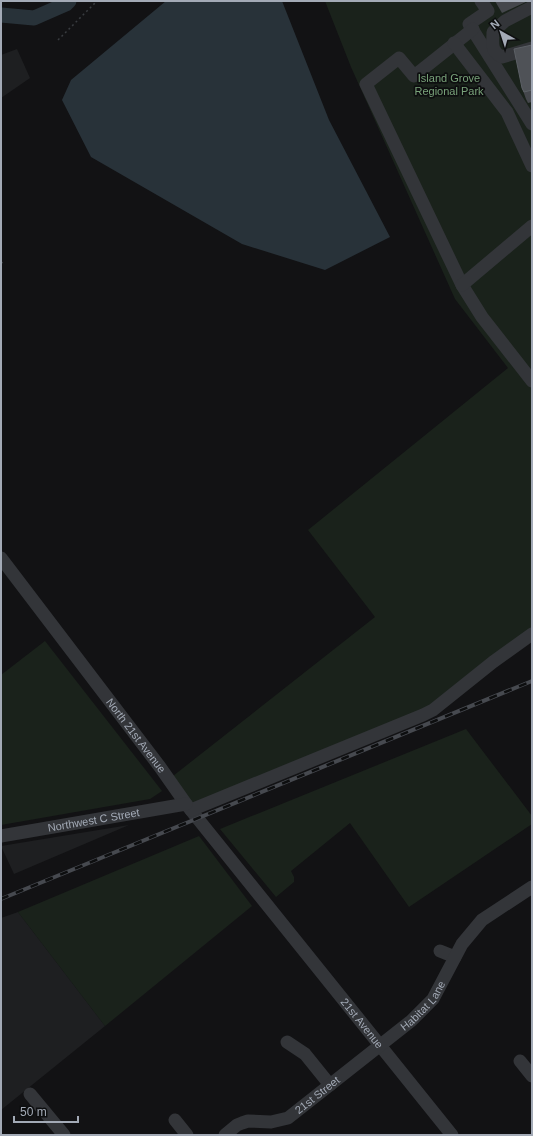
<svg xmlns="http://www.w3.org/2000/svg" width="533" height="1136" viewBox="0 0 533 1136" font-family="Helvetica,sans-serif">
<rect width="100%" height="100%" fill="#121214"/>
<!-- built -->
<g fill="#1e1f21">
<path d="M17 49 30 78 1 98V55Z"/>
<path d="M129 825 14 874 1 846Z"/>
<path d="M18 912 105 1026 1 1110V918Z"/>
</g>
<!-- green -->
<g fill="#1a221b">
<path d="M325 1H532V628L429 707 194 805 173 776 375 617 308 530 508 368 455 299 351 67Z"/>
<path d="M45 641 162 791 150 799 1 825V675Z"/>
<path d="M466 729 532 816V824L409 907 350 823 291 871 294 877V882L276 897 220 829Z"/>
<path d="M199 836 252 906 105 1026 18 912Z"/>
</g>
<!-- water -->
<path fill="#283239" d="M166 1H282L329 120 390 237 325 270 242 244 91 157 62 100 71 80Z"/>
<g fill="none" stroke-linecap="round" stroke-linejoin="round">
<!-- river -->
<path stroke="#283239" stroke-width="15" d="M1 15 34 18 66 4 69 1"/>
<!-- path -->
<g stroke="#393c40" stroke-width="1.5" stroke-dasharray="2 3" stroke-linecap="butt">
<path d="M58 40 97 1"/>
<path d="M1 262 3 263"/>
</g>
<!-- minor -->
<g stroke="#333539" stroke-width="13">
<path d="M481 1 488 11 469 24 532 124"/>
<path d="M532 7 505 21 493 32C493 43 490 51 502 57L532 48"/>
<path d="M473 29 414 76 399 58 366 84 462 285 482 317 532 381"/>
<path d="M454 43 507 112 532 166"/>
<path d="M462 285 532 226"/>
<path id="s1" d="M1 558 160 767 186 804 452 1135"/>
<path d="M191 810 423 715 433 710 493 662 532 634"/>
<path id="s2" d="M1 836 186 804"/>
<path d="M440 951 455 957"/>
<path d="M287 1042 305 1054 330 1085"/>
<path d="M520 1061 532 1076"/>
<path d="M30 1094 64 1135"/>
<path d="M175 1120 187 1135"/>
<path id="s3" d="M225 1135 237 1125 242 1123 248 1121 271 1122 288 1118 411 1021 433 999 462 944 482 920 532 887"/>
</g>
<!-- rail casing -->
<g stroke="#46494f" stroke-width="4">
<path id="rail" d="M1 899 532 681"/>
</g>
<!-- rail -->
<use href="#rail" stroke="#0d0e0f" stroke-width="2.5" stroke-dasharray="8" stroke-linecap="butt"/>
</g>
<!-- wall -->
<g fill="#45474c">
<path d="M495 1H528L502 13Z"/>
<path d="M532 45V102L528 103 526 99 522 88Z"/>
</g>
<!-- building -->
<path fill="#4f5257" stroke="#5c6066" d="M532 45V90L524 92 522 88 514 49Z"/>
<g text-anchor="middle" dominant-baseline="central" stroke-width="3.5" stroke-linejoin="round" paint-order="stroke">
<!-- park labels -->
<g font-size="11" fill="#79a27a" stroke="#0d0e0f">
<text x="449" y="78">Island Grove<tspan x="449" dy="13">Regional Park</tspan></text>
</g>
<!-- street labels -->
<g font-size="11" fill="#a3aab6" stroke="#0d0e0f">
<text stroke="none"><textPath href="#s1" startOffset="223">North 21st Avenue</textPath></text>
<text stroke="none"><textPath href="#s2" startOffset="94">Northwest C Street</textPath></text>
<text stroke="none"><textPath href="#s3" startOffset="244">Habitat Lane</textPath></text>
<text stroke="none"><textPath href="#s1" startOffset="589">21st Avenue</textPath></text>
<text stroke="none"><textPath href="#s3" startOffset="105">21st Street</textPath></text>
</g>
</g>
<!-- border -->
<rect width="533" height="1136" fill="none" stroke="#a3aab6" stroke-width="4"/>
<!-- north arrow -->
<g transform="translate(501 32) rotate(321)" stroke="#0d0e0f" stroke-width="3" paint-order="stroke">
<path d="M0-3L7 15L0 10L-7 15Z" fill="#a3aab6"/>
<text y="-6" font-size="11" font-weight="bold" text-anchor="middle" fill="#a3aab6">N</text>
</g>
<!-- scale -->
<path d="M14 1116v6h64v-6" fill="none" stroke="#a3aab6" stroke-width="2"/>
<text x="20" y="1116" font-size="12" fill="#a3aab6" stroke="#0d0e0f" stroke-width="3" paint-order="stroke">50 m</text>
</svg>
